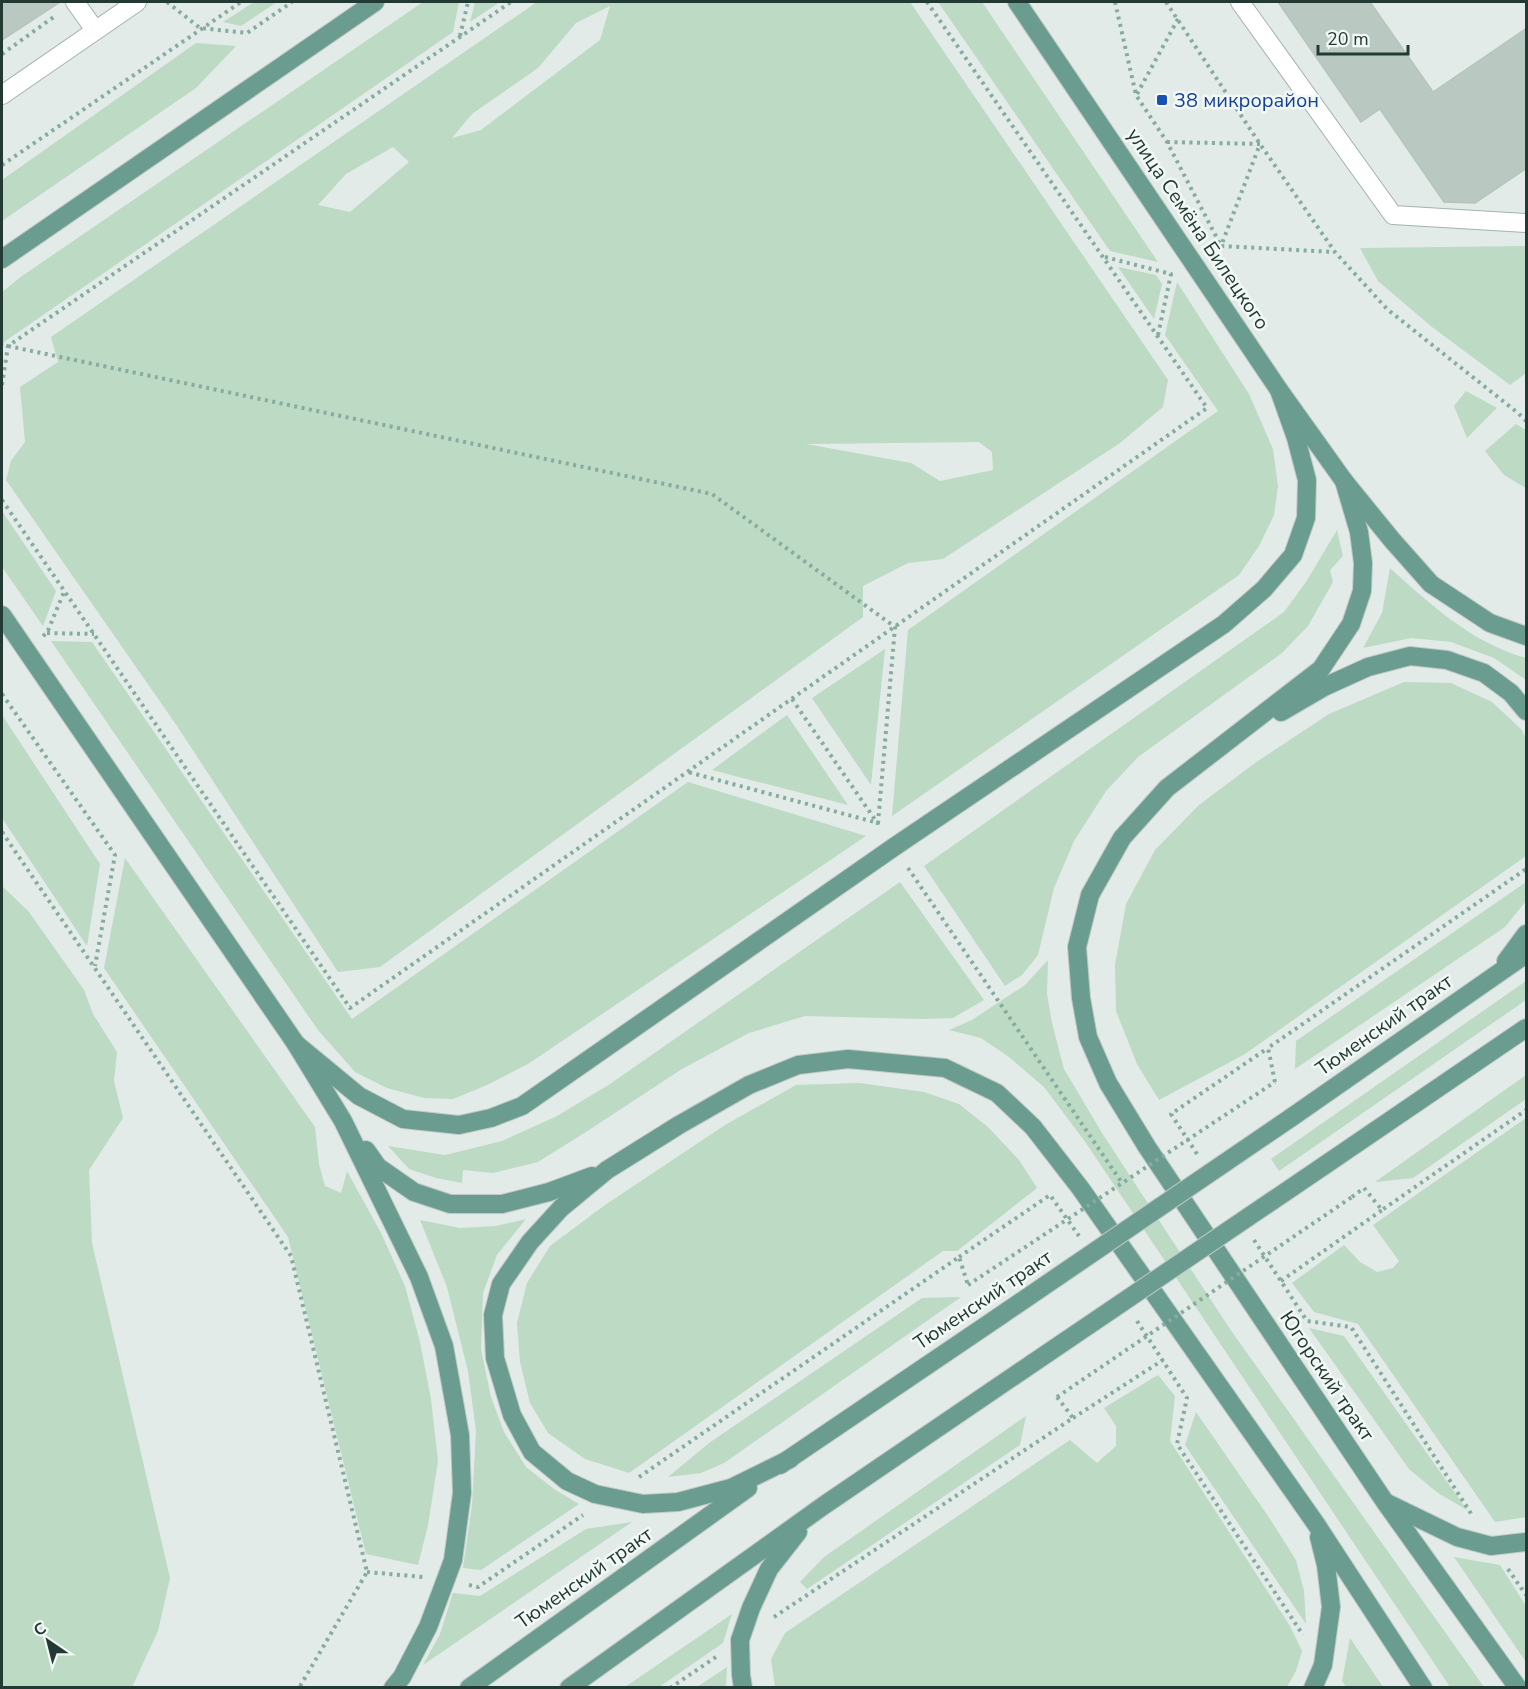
<svg xmlns="http://www.w3.org/2000/svg" width="1528" height="1689" viewBox="0 0 1528 1689" font-family="'Nunito Sans',sans-serif">
<rect width="100%" height="100%" fill="#e2ebe7"/>
<!-- green -->
<g fill="#bcdac4" fill-rule="evenodd">
<path d="M254 2H277L241 26 223 22Z"/>
<path d="M423 2H459L453 32 4 342 2 354V292L22 276Z"/>
<path d="M475 2H500L470 22Z"/>
<path d="M537 2H910L1168 380 1163 407 1120 443 943 559 908 563 863 586V617L380 967 338 972 177 726 6 480 11 461 25 442 20 387 58 362 51 337ZM610 6 600 40 481 130 452 138 472 114 538 68 576 23ZM393 147 409 162 350 212 318 205 346 174ZM979 442 992 452 993 470 940 481 911 463 806 444Z"/>
<path d="M938 2H982L1158 262 1110 251Z"/>
<path d="M196 43 236 46 196 88 2 221V180Z"/>
<path d="M1526 246V373L1510 385 1432 327 1378 281 1360 248Z"/>
<path d="M1118 267 1156 275 1162 284 1154 319Z"/>
<path d="M1177 282 1249 394 1273 449 1278 486 1274 515 1259 546 1239 575 892 816 908 630 1218 411 1165 335Z"/>
<path d="M1466 391 1497 408 1467 438 1454 406Z"/>
<path d="M1516 424 1526 430V488L1504 475 1485 451Z"/>
<path d="M2 511 56 591 43 626 2 567Z"/>
<path d="M1337 530 1343 556 1330 570 1333 582 1308 626 1282 653 1138 757 1106 791 1074 841 1054 888 1038 955 1022 975 1005 986 924 866 1284 612 1306 582Z"/>
<path d="M1390 568C1431 605 1472 643 1526 658V680L1494 658 1451 642 1411 638 1363 648 1382 613Z"/>
<path d="M51 641 92 642 352 1019 688 782 866 836 528 1064 487 1085 453 1099 424 1098 387 1088 355 1072 318 1030Z"/>
<path d="M885 649 871 785 812 698Z"/>
<path d="M1404 682 1451 683 1492 702 1522 730 1526 739V856L1245 1054 1159 1100 1137 1064 1116 1011 1115 965 1126 904 1155 850 1199 805 1255 763 1329 714Z"/>
<path d="M2 715 100 864 87 946 2 818Z"/>
<path d="M787 715 848 805 712 770Z"/>
<path d="M125 858 315 1127 319 1164 325 1186 341 1193 347 1171 381 1233 405 1286 420 1342 431 1399 438 1461 428 1525 418 1565 366 1554 288 1237 104 968Z"/>
<path d="M900 882 984 1000 953 1018 923 1019 805 1016 749 1033 682 1069 589 1130 538 1162 493 1173 463 1170 462 1183 436 1178 409 1169 388 1146 445 1155 502 1141 557 1116 610 1084Z"/>
<path d="M1526 882V901L1505 927 1295 1069 1296 1041Z"/>
<path d="M2 886 29 912 84 990 93 1014 117 1052 114 1081 123 1118 89 1170 92 1243 170 1578 158 1631 132 1687H2Z"/>
<path d="M1048 960 1047 994 1052 1023 1064 1069 1102 1133 1230 1329 1484 1687H1450L1086 1143 1044 1087 1009 1057 981 1038 949 1030 972 1020 1025 985Z"/>
<path d="M1526 981V1000L1279 1171 1271 1159Z"/>
<path d="M1526 1075V1099L1413 1178 1375 1182Z"/>
<path d="M859 1083 924 1092 959 1104 988 1127 1019 1160 1037 1188 957 1251H943L629 1473 585 1459 548 1433 530 1403 520 1362 517 1323 527 1283 550 1246 605 1205 725 1125 796 1085Z"/>
<path d="M1526 1118V1517L1495 1522 1358 1324 1314 1312 1292 1283 1344 1245 1360 1262 1377 1272 1393 1268 1399 1261 1373 1225Z"/>
<path d="M526 1219 497 1255 483 1293 481 1349 491 1397 504 1432 526 1467 554 1489 579 1504 481 1570 463 1568 472 1505 476 1431 468 1371 447 1287 420 1220 460 1228 496 1226Z"/>
<path d="M961 1297 724 1463 701 1473 668 1477 709 1443 922 1298Z"/>
<path d="M1309 1328 1344 1336 1467 1510 1438 1493 1409 1469Z"/>
<path d="M1158 1375 1175 1396 1170 1441 1290 1626 1302 1651 1296 1671 1287 1687H775L771 1659 785 1633 1070 1440 1097 1463 1116 1446V1426L1104 1408Z"/>
<path d="M1196 1412 1270 1519 1296 1560 1304 1591 1306 1624 1185 1445Z"/>
<path d="M1026 1416 1020 1445 807 1589 800 1582 824 1557Z"/>
<path d="M632 1522 423 1665 440 1634 453 1593 480 1596 586 1529Z"/>
<path d="M1454 1557 1500 1565 1526 1606V1662Z"/>
<path d="M732 1614 723 1643 659 1687H625Z"/>
<path d="M1350 1638 1383 1687H1346L1342 1681Z"/>
<path d="M727 1667 726 1687H697Z"/>
</g>
<!-- building -->
<g fill="#bac8c2" stroke="#b5c4bd" stroke-width="1.5">
<path d="M2 2H60L2 40Z"/>
<path d="M1278 2H1370L1433 92 1527 28V168L1475 203 1444 202 1380 109 1361 122Z"/>
</g>
<g fill="none" stroke-linecap="round" stroke-linejoin="round">
<!-- service casing -->
<g stroke="#a5b2ae" stroke-width="20">
<g id="service">
<path d="M75 2 95 30"/>
<path d="M1240 2 1393 215 1526 223"/>
<path d="M2 95 137 2"/>
</g>
</g>
<!-- primary casing -->
<g stroke="#c1c8c6" stroke-width="20">
<g id="primary">
<path d="M1017 2 1279 390 1344 481 1392 540 1431 584 1490 623 1526 636"/>
<path d="M2 259 375 2"/>
<path d="M1344 481 1359 532 1363 563 1362 591 1351 624 1321 669 1167 788 1122 838 1090 895 1077 947 1081 998 1088 1037 1108 1083 1147 1147 1385 1502 1518 1688"/>
<path d="M2 615 296 1044 343 1121 419 1277 444 1346 460 1435 462 1493 453 1560 446 1579 428 1627 402 1677 393 1688"/>
<path d="M1281 712 1324 687 1368 667 1410 656 1447 660 1484 673 1511 693 1526 711"/>
<path d="M1506 961 1526 934"/>
<path d="M296 1044 359 1096 403 1119 459 1125 491 1118 522 1106 894 847 1224 624 1264 589 1293 555 1306 518 1307 480 1296 438 1279 390"/>
<path d="M1292 1117 1526 954"/>
<path d="M366 1150 378 1167 414 1192 450 1204H502L549 1192 592 1176"/>
<path d="M1325 1165 1526 1028"/>
<path d="M790 1459 731 1488 678 1502 643 1504 595 1494 567 1481 532 1452 512 1415 495 1358 493 1315 501 1284 530 1242 561 1208 607 1170 679 1125 749 1085 798 1065 848 1059 945 1068 997 1093 1033 1127 1081 1189 1316 1524 1423 1688"/>
<path d="M780 1465 1000 1316"/>
<path d="M1387 1503 1457 1537 1491 1546 1526 1542"/>
<path d="M469 1688 748 1488"/>
<path d="M569 1688 823 1506 1033 1363"/>
<path d="M743 1688 741 1675 740 1640 751 1608 769 1569 798 1532"/>
<path d="M1313 1688 1323 1665 1331 1607 1326 1565 1319 1537"/>
</g>
</g>
<!-- path -->
<g stroke="#85ac9f" stroke-width="4" stroke-dasharray="3 4.5" stroke-linecap="butt">
<path d="M167 2 200 28 247 33 292 2"/>
<path d="M1115 2 1136 95 1167 142 1221 246 1213 250"/>
<path d="M1166 2 1260 144 1335 252 1387 309 1518 413 1526 421"/>
<path d="M460 36 468 2"/>
<path d="M2 54 55 16"/>
<path d="M1137 94 1178 19"/>
<path d="M1167 142 1260 144 1221 246 1334 252"/>
<path d="M2 165 241 2"/>
<path d="M1105 257 1171 274 1158 335"/>
<path d="M8 346 712 494 895 627 878 823 688 772"/>
<path d="M2 385 8 346 511 2"/>
<path d="M2 500 350 1008 1207 408 927 2"/>
<path d="M47 633 94 634"/>
<path d="M43 636 47 633 64 592"/>
<path d="M2 694 115 855 95 966"/>
<path d="M792 699 878 824"/>
<path d="M2 832 291 1256 367 1572 299 1688"/>
<path d="M908 868 1122 1183"/>
<path d="M1275 1082 1268 1048 1526 869"/>
<path d="M1197 1154 1171 1114 1268 1048"/>
<path d="M1352 1197 1364 1188 1382 1210 1526 1110"/>
<path d="M1254 1240 1307 1321 1351 1327 1472 1515"/>
<path d="M959 1257 1050 1195 1079 1236"/>
<path d="M1281 1281 1382 1210"/>
<path d="M1137 1321 1187 1398 1177 1444 1303 1635"/>
<path d="M1073 1418 1163 1360"/>
<path d="M639 1477 959 1257 968 1285"/>
<path d="M1508 1569 1526 1595"/>
<path d="M367 1572 423 1577"/>
<path d="M469 1585 478 1587 583 1515"/>
<path d="M774 1617 1073 1418 1057 1397"/>
<path d="M670 1688 716 1657"/>
</g>
<!-- service -->
<use href="#service" stroke="#fff" stroke-width="18"/>
<!-- primary -->
<use href="#primary" stroke="#6a9d8f" stroke-width="18"/>
<!-- primary-bridge casing -->
<g stroke="#c1c8c6" stroke-width="20" stroke-linecap="butt">
<g id="primary-bridge">
<path d="M1000 1316 1292 1117"/>
<path d="M1033 1363 1325 1165"/>
</g>
</g>
<!-- path-bridge -->
<g stroke="#85ac9f" stroke-width="4" stroke-dasharray="3 4.5" stroke-linecap="butt">
<path d="M968 1285 1275 1082"/>
<path d="M1057 1397 1352 1197"/>
</g>
<!-- primary-bridge -->
<use href="#primary-bridge" stroke="#6a9d8f" stroke-width="18"/>
</g>
<!-- markers -->
<rect fill="#1a4fb4" stroke="#f2f8f5" stroke-width="2" x="1156" y="94" width="12" height="12" rx="3"/>
<g text-anchor="middle" dominant-baseline="central" stroke-width="5" stroke-linejoin="round" paint-order="stroke">
<!-- transit labels -->
<g font-size="20" fill="#164399" stroke="#f2f8f5" text-anchor="start">
<text x="1174" y="100">38 микрорайон</text>
</g>
<!-- street labels -->
<g font-size="20" fill="#233a34" stroke="#f2f8f5">
<text transform="translate(1198 229) rotate(56)">улица Семёна Билецкого</text>
<text transform="translate(1384 1025) rotate(-35)">Тюменский тракт</text>
<text transform="translate(983 1300) rotate(-34)">Тюменский тракт</text>
<text transform="translate(1327 1376) rotate(56)">Югорский тракт</text>
<text transform="translate(584 1578) rotate(-35)">Тюменский тракт</text>
</g>
</g>
<!-- border -->
<rect width="1528" height="1689" fill="none" stroke="#233a34" stroke-width="6"/>
<!-- north arrow -->
<g transform="translate(48 1641) rotate(325)" stroke="#f2f8f5" stroke-width="4.5" paint-order="stroke">
<path d="M0-4.5L10 22L0 15L-10 22Z" fill="#233a34"/>
<text y="-9" font-size="16" font-weight="bold" text-anchor="middle" fill="#233a34">С</text>
</g>
<!-- scale -->
<path d="M1318 45v9h90v-9" fill="none" stroke="#233a34" stroke-width="3"/>
<text x="1327" y="45" font-size="18" fill="#233a34" stroke="#f2f8f5" stroke-width="4.5" paint-order="stroke">20 m</text>
</svg>
